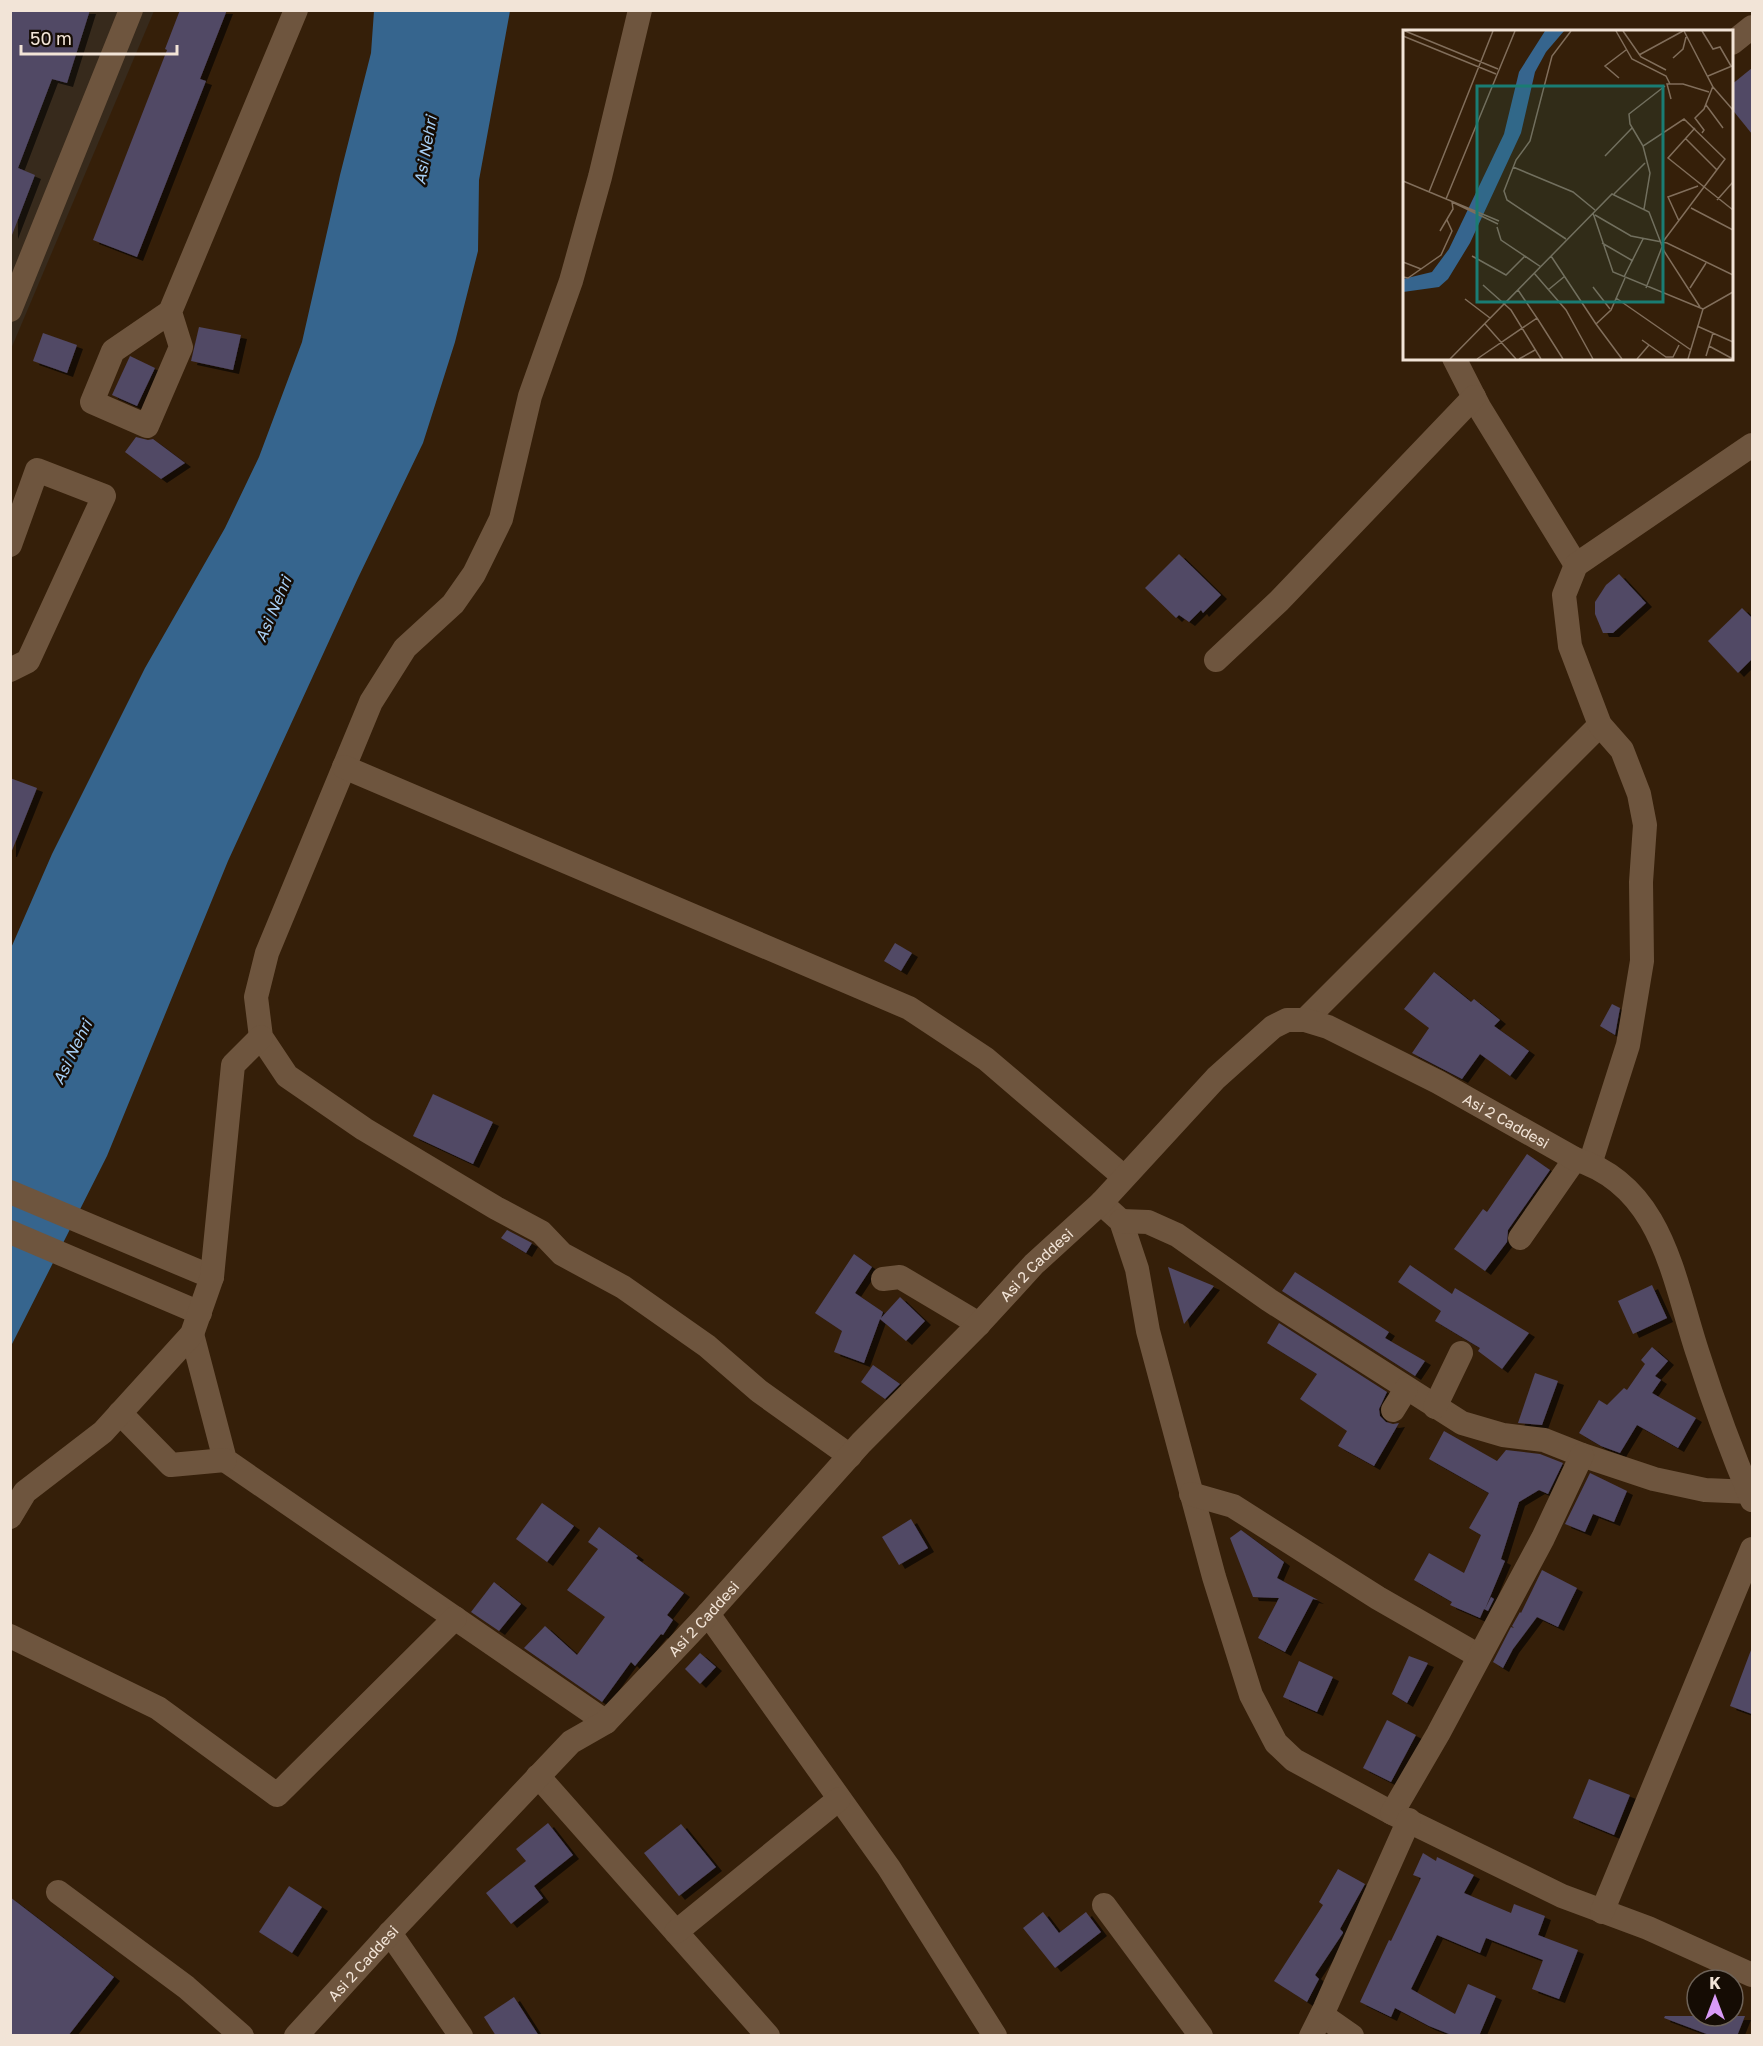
<svg xmlns="http://www.w3.org/2000/svg" width="1763" height="2046" viewBox="0 0 1763 2046" font-family="'Golos Text',sans-serif">
<defs>
<filter id="shadow"><feDropShadow dx="6" dy="4" stdDeviation="0" flood-color="#0009"/></filter>
</defs>
<rect width="100%" height="100%" fill="#351f09"/>
<!-- industrial -->
<path fill="#372a1c" d="M11 11H154L11 349Z"/>
<!-- water -->
<path fill="#36658e" d="M374 11H510L479 180 478 251 455 342 423 443 358 578 228 861 107 1156 11 1346V948L52 854 145 668 225 528 259 457 302 342 340 175 371 53Z"/>
<!-- building -->
<g fill="#514865" filter="url(#shadow)">
<path d="M10 10H90L67 83 52 79 18 168 35 175 12 235Z"/>
<path d="M180 10H227L200 79 206 81 137 257 93 240 167 50 165 49Z"/>
<path d="M1752 68V134L1731 108V85Z"/>
<path d="M199 327 241 335 233 370 191 361Z"/>
<path d="M43 333 77 345 67 373 33 361Z"/>
<path d="M130 356 155 368 137 406 112 395Z"/>
<path d="M136 437 148 440 153 439 185 463 161 479 125 452Z"/>
<path d="M1179 554 1221 595 1203 613 1201 610 1189 622 1179 615 1176 618 1145 588Z"/>
<path d="M1619 574 1646 603 1613 633H1603L1595 614V602L1606 585Z"/>
<path d="M1742 608 1752 618V659L1738 673 1708 641Z"/>
<path d="M10 778 37 788 11 853H10Z"/>
<path d="M895 943 912 953 901 971 884 961Z"/>
<path d="M1434 972 1471 1002 1474 999 1500 1020 1494 1026 1529 1051 1510 1076 1480 1054 1462 1079 1412 1053 1429 1028 1404 1009Z"/>
<path d="M1612 1004 1620 1008 1615 1035 1600 1026Z"/>
<path d="M433 1094 493 1122 473 1164 413 1136Z"/>
<path d="M1527 1154 1550 1170 1508 1230 1507 1242 1485 1271 1454 1249 1483 1209 1487 1212Z"/>
<path d="M507 1230 532 1243 526 1253 501 1238Z"/>
<path d="M854 1254 872 1267 855 1293 883 1312 881 1318 900 1297 925 1321 906 1341 880 1319 864 1363 834 1352 842 1331 815 1313Z"/>
<path d="M1410 1265 1452 1294 1455 1288 1529 1333 1502 1369 1478 1351 1480 1348 1435 1321 1441 1311 1398 1282Z"/>
<path d="M1168 1267 1214 1286 1184 1324Z"/>
<path d="M1295 1272 1389 1332 1385 1338 1425 1361 1415 1376 1282 1291Z"/>
<path d="M1652 1285 1667 1318 1633 1334 1618 1301Z"/>
<path d="M1279 1323 1387 1392 1379 1409 1380 1416 1386 1422 1393 1424 1399 1423 1374 1466 1338 1446 1347 1431 1300 1399 1317 1374 1267 1343Z"/>
<path d="M1652 1347 1668 1361 1655 1376 1661 1380 1652 1393 1696 1418 1678 1448 1637 1425 1620 1453 1601 1446 1579 1433 1599 1400 1607 1405 1624 1388 1627 1390 1645 1364 1641 1360Z"/>
<path d="M873 1365 900 1384 885 1399 861 1382Z"/>
<path d="M1535 1373 1558 1381 1542 1425 1518 1423Z"/>
<path d="M1444 1431 1497 1461 1506 1450 1540 1454 1563 1463 1548 1494 1539 1490 1519 1502 1501 1559 1505 1561 1485 1609 1491 1597 1494 1599 1488 1611 1484 1609 1480 1618 1450 1605 1452 1602 1414 1580 1429 1553 1464 1573 1481 1535 1469 1528 1489 1493 1429 1459Z"/>
<path d="M1590 1473 1627 1491 1614 1522 1593 1514 1585 1532 1565 1524Z"/>
<path d="M542 1503 574 1526 547 1562 516 1539Z"/>
<path d="M911 1519 928 1548 899 1565 882 1537Z"/>
<path d="M599 1527 638 1556 636 1558 684 1593 667 1615 673 1620 663 1635 661 1634 635 1666 631 1662 602 1702 524 1648 545 1626 577 1655 605 1617 567 1590 598 1549 588 1542Z"/>
<path d="M1241 1530 1284 1562 1277 1578 1318 1600 1313 1599 1285 1652 1258 1638 1279 1598 1253 1597 1230 1538Z"/>
<path d="M1542 1570 1577 1588 1558 1627 1537 1617 1513 1649 1503 1668 1493 1662 1511 1627 1514 1628 1512 1626 1520 1612 1521 1613Z"/>
<path d="M494 1582 521 1604 499 1631 471 1612Z"/>
<path d="M1751 1650H1752V1714L1730 1706Z"/>
<path d="M700 1653 716 1667 700 1684 685 1669Z"/>
<path d="M1409 1656 1428 1663 1407 1703 1392 1694Z"/>
<path d="M1299 1661 1333 1677 1317 1712 1283 1697Z"/>
<path d="M1387 1720 1416 1735 1391 1782 1363 1768Z"/>
<path d="M1589 1779 1630 1795 1614 1835 1573 1818Z"/>
<path d="M548 1823 573 1855 534 1886 543 1898 511 1924 486 1893 526 1861 516 1849Z"/>
<path d="M681 1824 716 1867 679 1896 644 1853Z"/>
<path d="M1423 1853 1436 1861 1437 1857 1474 1875 1464 1893 1511 1913 1514 1904 1545 1916 1538 1935 1578 1950 1559 1999 1532 1989 1543 1960 1486 1938 1480 1953 1437 1935 1411 1989 1455 2014 1468 1984 1496 1996 1479 2036H1454L1429 2026 1395 2008 1391 2017 1360 2002 1389 1940 1391 1941 1421 1878 1413 1875Z"/>
<path d="M1338 1869 1365 1884 1340 1929 1343 1932V1933L1315 1975 1319 1979 1307 2002 1274 1981 1323 1905 1319 1902Z"/>
<path d="M289 1886 322 1907 292 1953 259 1932Z"/>
<path d="M10 1897 114 1977 68 2036H10Z"/>
<path d="M1043 1912 1059 1933 1086 1912 1101 1932 1055 1968 1023 1928Z"/>
<path d="M514 1997 539 2036H496L484 2017Z"/>
<path d="M1665 2016H1745L1737 2036H1712L1664 2018Z"/>
</g>
<g fill="none" stroke-linecap="round" stroke-linejoin="round">
<!-- minor -->
<g stroke="#6e553e" stroke-width="24">
<path d="M640 10 600 177 571 281 530 396 501 519 474 574 453 604 405 648 371 702 267 953 256 997 261 1037 287 1076 364 1129 496 1208 541 1232 562 1254 623 1287 707 1346 759 1391 850 1456"/>
<path d="M1732 43 1752 27"/>
<path d="M10 310 131 10"/>
<path d="M170 312 181 347 147 426 92 402 113 351 170 312 296 10"/>
<path d="M1454 358 1479 407 1576 565"/>
<path d="M10 545 37 470 104 496 28 661 10 670"/>
<path d="M1216 660 1279 601 1474 397"/>
<path d="M344 767 909 1008 986 1059 1124 1177"/>
<path d="M1305 1020 1600 725"/>
<path d="M1590 1164 1628 1045 1642 961 1641 882 1645 825 1639 794 1622 750 1600 725 1570 646 1564 595 1576 565 1752 445"/>
<path d="M10 1192 212 1277"/>
<path d="M1101 1203 1121 1221 1137 1269 1148 1331 1214 1577 1251 1695 1276 1743 1294 1760 1392 1813 1562 1896 1648 1928 1752 1975"/>
<path d="M1121 1221 1148 1222 1177 1235 1269 1300 1462 1423 1503 1435 1544 1440 1582 1455 1654 1479 1705 1490 1752 1492"/>
<path d="M10 1232 200 1313"/>
<path d="M1520 1238 1575 1159"/>
<path d="M883 1279 900 1277 979 1324"/>
<path d="M192 1334 225 1460 606 1722"/>
<path d="M1435 1407 1461 1353"/>
<path d="M1393 1410 1406 1389"/>
<path d="M120 1413 171 1465 225 1460"/>
<path d="M1191 1494 1233 1506 1378 1598 1479 1656"/>
<path d="M10 1517 25 1492 103 1432 192 1334 212 1277 233 1065 261 1037"/>
<path d="M708 1614 889 1868 995 2036"/>
<path d="M10 1636 158 1708 277 1795 455 1618"/>
<path d="M538 1776 768 2036"/>
<path d="M1392 1813 1438 1734 1543 1538 1582 1455"/>
<path d="M58 1892 186 1987 242 2036"/>
<path d="M1104 1905 1201 2036"/>
<path d="M1602 1912 1752 1549"/>
<path d="M676 1932 839 1799"/>
<path d="M390 1933 461 2036"/>
<path d="M1322 2015 1352 2036"/>
<path id="s1" d="M296 2036 390 1933 571 1742 606 1722 708 1614 861 1443 979 1324 1034 1264 1101 1203 1216 1078 1273 1027 1287 1020H1305L1328 1027 1438 1082 1575 1159C1663 1186 1673 1279 1698 1354 1714 1404 1732 1453 1752 1500"/>
<path d="M1311 2036 1325 2008 1409 1820"/>
</g>
</g>
<g text-anchor="middle" dominant-baseline="central" stroke-width="5" stroke-linejoin="round" paint-order="stroke">
<!-- street labels -->
<g font-size="15" fill="#f2e4d7" stroke="#150c04">
<text stroke="none"><textPath href="#s1" startOffset="1666">Asi 2 Caddesi</textPath></text>
<text stroke="none"><textPath href="#s1" startOffset="1071">Asi 2 Caddesi</textPath></text>
<text stroke="none"><textPath href="#s1" startOffset="585">Asi 2 Caddesi</textPath></text>
<text stroke="none"><textPath href="#s1" startOffset="99">Asi 2 Caddesi</textPath></text>
</g>
<!-- water labels -->
<g font-size="16" font-style="italic" fill="#a7cff5" stroke="#150c04">
<text transform="translate(425 150) rotate(-80)">Asi Nehri</text>
<text transform="translate(273 609) rotate(-67)">Asi Nehri</text>
<text transform="translate(72 1052) rotate(-64)">Asi Nehri</text>
</g>
</g>
<!-- overview -->
<g transform="translate(1403 30)">
<rect width="330" height="330" fill="#351f09"/>
<path d="M142 1H161L143 22 132 42 118 103 67 213 45 249 36 257 0 262V249L29 242 46 219 101 104 116 42Z" fill="#36658e"/>
<path fill="none" stroke="#816e5b" stroke-width="1.5" d="M2 1 95 39M213 1 229 29 263 46 267 54M220 1 238 27 263 40M281 1 310 57 330 80M299 1 310 19 317 17 328 36M0 6 93 44M236 25 280 1M270 28 280 19 283 7M305 46 329 36M216 48 202 36 223 20M268 69 264 54H280L306 62M303 75 320 98M292 98 265 128 330 180M299 103 301 100 292 88 301 79 310 56M282 108 314 140M240 116 227 94 226 84 262 56M202 126 229 98M110 137 170 162 192 180M0 151 96 191M26 162 90 1M211 164 242 133M43 169 112 1M314 170 330 152M49 172 95 194M288 178 330 200M241 179 247 143 240 116 281 89 322 129 259 213M190 183 210 242 300 279M192 185 228 206 264 213 330 245M276 191 265 167 295 156M94 197 98 210 138 237M37 201 50 179 49 172M163 209 104 170 101 161 113 130 127 111 149 26 168 1M199 213 230 231M69 226 103 245 122 226M148 226 193 294M0 232 18 239M131 243 163 280 190 329M0 247 5 248 38 225 49 201 44 190M221 247 240 209M80 255 108 280 138 329M190 257 207 279M243 258 259 217M287 258 303 233M145 260 162 246M213 268 288 320M62 269 87 288M134 288 160 329M82 294 113 329M294 296 330 312M239 310 263 327H270L276 315M306 316 330 329M303 326 310 303M47 329 209 164 246 182 261 221 297 277M74 329 134 288 115 260M116 329 132 320M219 329 193 294 208 280 222 248M234 329 246 315M285 329 300 279 330 262"/>
<path fill="#1a7c73" fill-opacity="0.15" stroke="#1a7c73" stroke-width="3" d="M74 56H260V272H74Z"/>
<rect width="330" height="330" fill="none" stroke="#f2e4d7" stroke-width="3"/>
</g>
<!-- border -->
<rect width="1763" height="2046" fill="none" stroke="#f2e4d7" stroke-width="24"/>
<!-- north arrow -->
<g transform="translate(1715 1998)"><circle r="28" fill="#150c04" stroke="#6d6258" stroke-width="1.5"/>
<path d="M0-4.5L10 22L0 15L-10 22Z" fill="#d99af7"/>
<text y="-9" font-size="16" font-weight="bold" text-anchor="middle" fill="#f2e4d7">K</text>
</g>
<!-- scale -->
<path d="M21 45v9h156v-9" fill="none" stroke="#f2e4d7" stroke-width="3"/>
<text x="30" y="45" font-size="18" fill="#f2e4d7" stroke="#150c04" stroke-width="4.5" paint-order="stroke">50 m</text>
</svg>
